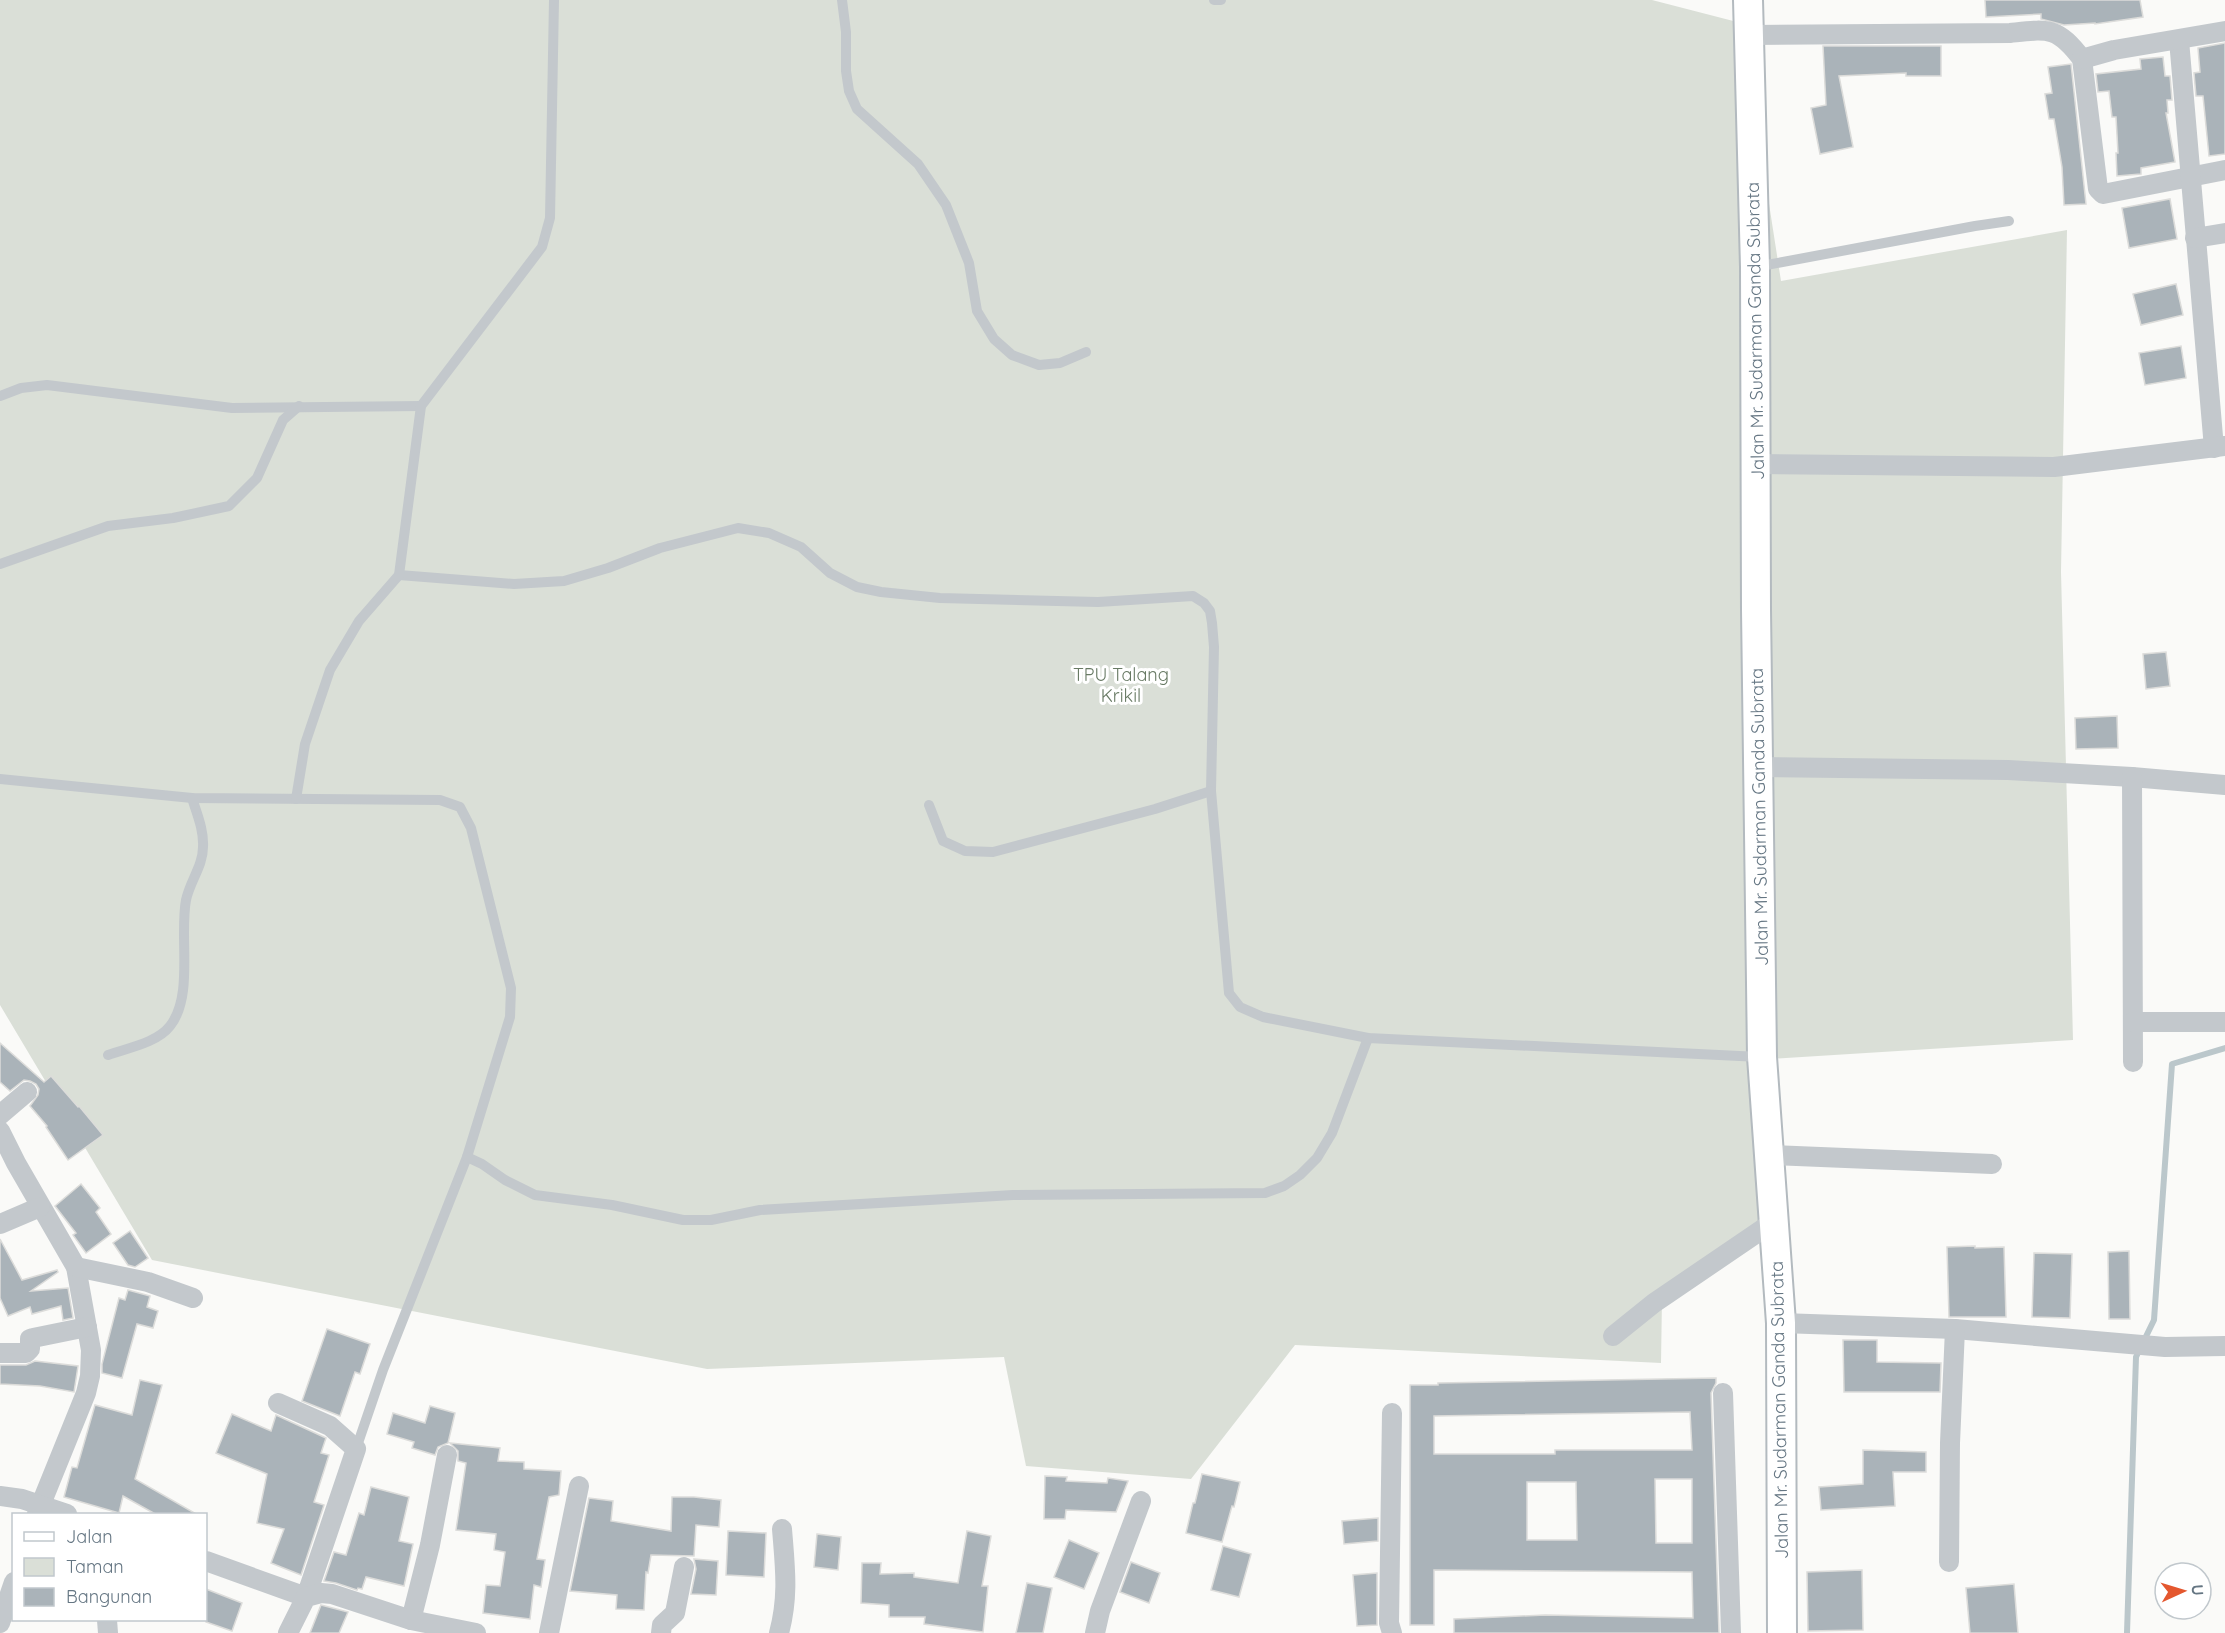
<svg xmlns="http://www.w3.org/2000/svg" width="2225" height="1633" viewBox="0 0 2225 1633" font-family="Quicksand,sans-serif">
<rect width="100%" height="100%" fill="#fafaf8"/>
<!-- green -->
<path fill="#dadfd7" d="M0 0H1652L1741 23 1781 281 2067 230 2061 572 2073 1040 1769 1059 1762 1218 1662 1298 1661 1363 1295 1345 1191 1479 1026 1466 1004 1357 707 1369 152 1260 0 1005Z"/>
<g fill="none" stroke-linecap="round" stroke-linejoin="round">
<!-- stream -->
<path stroke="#bbc7cb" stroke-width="6" d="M2127 1633 2136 1357 2154 1320 2172 1064 2225 1048"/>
</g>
<!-- building -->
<g fill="#aab3b9" stroke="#dcdcda" stroke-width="1.5" fill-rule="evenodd">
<path d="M1985 0H2140L2143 17 2095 24V23L2064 25 2041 19V14L1986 17Z"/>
<path d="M2225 43V154L2209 156 2203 96H2196L2194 73 2200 72 2198 48Z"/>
<path d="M1823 46H1941V76H1906V73L1839 76 1853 147 1820 154 1811 108 1826 105Z"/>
<path d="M2163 57 2165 76H2170L2172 100H2167L2168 113H2166L2175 162 2141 168V174L2117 176 2116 153H2118L2116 117H2112L2109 91 2098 92 2096 74 2141 69 2140 59Z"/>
<path d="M2071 64 2086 204 2064 205 2062 167 2054 119H2049L2045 94 2052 93 2048 67Z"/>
<path d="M2170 199 2177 239 2129 248 2122 208Z"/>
<path d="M2176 284 2183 315 2141 325 2133 294Z"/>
<path d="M2181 346 2186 378 2145 385 2139 353Z"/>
<path d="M2166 652 2170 686 2146 689 2143 654Z"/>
<path d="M2117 716 2118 748 2076 749 2075 718Z"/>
<path d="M0 1043 44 1082 51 1076 78 1107 79 1106 103 1135 68 1160 46 1127 47 1126 30 1106 38 1095 39 1089 36 1084 30 1081 24 1080 10 1091 0 1082Z"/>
<path d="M81 1184 100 1208 96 1212 111 1234 86 1253 73 1235 76 1233 55 1206Z"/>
<path d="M130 1231 148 1258 135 1267 128 1265 113 1243Z"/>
<path d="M0 1239 22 1280 57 1270 58 1272 31 1291 68 1288 73 1318 63 1320 61 1306 32 1314 30 1307 8 1316 0 1298Z"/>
<path d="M1975 1246V1248L2004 1247 2006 1317H1949L1947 1247Z"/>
<path d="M2129 1251 2130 1319H2109L2108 1252Z"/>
<path d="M2034 1253 2072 1254 2070 1318 2032 1317Z"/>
<path d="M128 1290 150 1296 147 1307 158 1311 153 1328 137 1324 122 1378 102 1373V1364L119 1298 125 1300Z"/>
<path d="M327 1329 370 1344 360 1374 355 1372 340 1416 302 1401Z"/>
<path d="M1843 1340H1877V1362L1941 1363 1940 1392H1844Z"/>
<path d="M35 1361 78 1366 74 1392 40 1386 0 1384V1365H26Z"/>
<path d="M1716 1378V1383L1711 1393 1719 1633H1454V1619L1545 1615 1693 1618 1692 1572 1434 1570V1625H1410V1385H1438V1383ZM1690 1412 1692 1450H1555V1454H1434V1416ZM1655 1479H1692V1543H1656ZM1527 1482H1576L1577 1540H1527Z"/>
<path d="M140 1380 162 1385 135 1479 198 1515H157L123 1496 119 1513 64 1497 72 1467 77 1468 95 1405 132 1415Z"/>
<path d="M430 1406 455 1413 448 1443 438 1447 435 1455 412 1448 414 1442 387 1434 393 1413 425 1423Z"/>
<path d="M232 1414 271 1431 276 1415 326 1438 321 1453 329 1455 314 1502 324 1505 301 1575 271 1563 284 1529 257 1523 267 1474 216 1453Z"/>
<path d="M450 1443 500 1448 498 1461 524 1462V1469L561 1471 559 1495 549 1497 537 1559 545 1560 541 1587 534 1585 530 1619 483 1613 486 1585 500 1586 505 1552 494 1550 496 1534 456 1530 466 1463 458 1461V1451Z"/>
<path d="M1863 1450 1926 1452V1472H1893L1895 1506 1821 1510 1819 1487 1863 1484Z"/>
<path d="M1202 1474 1240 1482 1234 1507 1232 1506 1222 1542 1186 1533 1193 1503H1195Z"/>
<path d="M1045 1476 1067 1477 1066 1481 1107 1483 1108 1478 1128 1481 1116 1512 1066 1510 1065 1519H1044Z"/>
<path d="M371 1487 409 1497 399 1541 413 1544 404 1586 366 1577 362 1589 358 1588 357 1590 336 1583 324 1581 334 1552 346 1555 359 1513 364 1515Z"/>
<path d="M672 1497H694L721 1500 719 1527 696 1525 694 1556 651 1555 648 1573 646 1572 644 1610 616 1609 617 1595 570 1591 589 1498 613 1501 611 1521 671 1531Z"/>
<path d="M1378 1518V1541L1344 1544 1342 1521Z"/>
<path d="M728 1531 766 1533 764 1577 726 1575Z"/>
<path d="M967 1531 991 1536 982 1586H988L983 1632 924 1624 925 1617H889V1605L861 1603 862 1563H881L880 1574 914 1573V1577L958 1583Z"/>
<path d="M817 1534 841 1537 838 1570 814 1567Z"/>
<path d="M1069 1540 1099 1553 1084 1589 1054 1577Z"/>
<path d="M1223 1546 1251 1554 1239 1597 1211 1590Z"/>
<path d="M694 1559 718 1561 716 1595 691 1594 696 1569Z"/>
<path d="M1131 1562 1160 1573 1149 1603 1120 1592Z"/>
<path d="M1862 1570 1863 1630 1808 1631 1807 1572Z"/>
<path d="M1377 1573V1625L1357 1626 1353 1575Z"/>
<path d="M1027 1583 1052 1588 1043 1633H1016Z"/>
<path d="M2014 1584 2018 1633H1970L1966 1588Z"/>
<path d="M206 1589 242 1603 232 1631 206 1622Z"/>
<path d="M321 1605 348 1612 339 1633H310Z"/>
</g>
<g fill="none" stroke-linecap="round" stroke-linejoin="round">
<!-- secondary casing -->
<g stroke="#b3babf" stroke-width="32">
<path id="secondary" d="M1748 0 1755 267 1756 610 1762 1057 1781 1323 1782 1633"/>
</g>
<!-- lane -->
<g stroke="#c3c8cc" stroke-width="10">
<path d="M842 0 846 32V71L849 91 857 109 918 164 946 205 969 263 977 311 994 339 1012 355 1039 365 1060 363 1086 352"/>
<path d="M1214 0H1221"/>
<path d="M1756 267 1975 226 2009 221"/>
<path d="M0 396 21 388 47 385 232 408 421 406"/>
<path d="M0 564 108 526 173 518 229 506 257 478 283 420 299 406"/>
<path d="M399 575 514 584 564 581 608 568 660 548 738 528 769 533 801 547 830 573 857 587 881 592 940 598 1098 602 1193 596 1204 603 1210 611 1212 623 1214 647 1211 791 1229 993 1240 1007 1263 1017 1368 1038 1760 1057"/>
<path d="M0 779 192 798 440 800 460 807 471 828 511 988 510 1017 467 1157 383 1370 356 1449"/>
<path d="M296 799 305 744 330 670 359 621 399 575 421 406 542 247 550 218 554 0"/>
<path d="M929 805 943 841 965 851 993 852 1155 809 1211 791"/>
<path d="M108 1055C127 1048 157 1043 170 1026 194 996 179 937 186 900 190 881 203 866 203 847 204 830 197 814 192 798"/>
<path d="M467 1157 482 1164 505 1180 535 1195 612 1205 683 1220H711L760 1210 1013 1195 1265 1193 1284 1186 1300 1175 1317 1158 1332 1133 1368 1038"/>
</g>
<!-- street -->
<g stroke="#c3c8cc" stroke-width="20">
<path d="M1751 35 2010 33C2048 29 2057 26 2082 59L2098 189 2103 194 2225 170"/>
<path d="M2179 40 2214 448"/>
<path d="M2082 59 2114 50 2225 31"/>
<path d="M2195 238 2225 233"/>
<path d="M1757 464 2054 467 2225 446"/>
<path d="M1759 767 2008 770 2132 777 2225 785"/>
<path d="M2132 777 2133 1062"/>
<path d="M2133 1022H2225"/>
<path d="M0 1115 27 1092"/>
<path d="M0 1131 16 1163 76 1267 91 1350 90 1376 86 1393 37 1514"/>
<path d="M1769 1155 1992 1164"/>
<path d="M0 1224 40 1207"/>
<path d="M76 1267 148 1282 193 1298"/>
<path d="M1781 1323 1955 1329 2165 1347 2225 1346"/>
<path d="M1613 1336 1654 1303 1773 1222"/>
<path d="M0 1353H26L30 1349V1339L33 1338 87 1327"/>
<path d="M1723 1393 1731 1633"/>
<path d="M1392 1413 1389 1623 1392 1633"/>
<path d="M0 1496 22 1499 67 1514"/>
<path d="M206 1561 306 1597 356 1449 330 1426 278 1403"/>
<path d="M1949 1562 1950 1443 1955 1329"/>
<path d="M107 1620 108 1633"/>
<path d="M411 1620 430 1545 447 1455"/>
<path d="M0 1623 14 1582"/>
<path d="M288 1633 306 1597 321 1593 332 1594 411 1620 476 1633"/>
<path d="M549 1633 579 1486"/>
<path d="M661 1633 662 1625 675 1613 684 1567"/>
<path d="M779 1633C789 1596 785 1567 782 1529"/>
<path d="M1095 1633 1100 1611 1141 1501"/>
</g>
<!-- secondary -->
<use href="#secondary" stroke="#fff" stroke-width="28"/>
</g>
<g text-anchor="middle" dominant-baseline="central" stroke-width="6" stroke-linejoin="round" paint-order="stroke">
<!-- street labels -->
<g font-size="18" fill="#657683" stroke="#fff">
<text transform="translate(1755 331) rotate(-91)">Jalan Mr. Sudarman Ganda Subrata</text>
<text transform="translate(1759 817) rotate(-91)">Jalan Mr. Sudarman Ganda Subrata</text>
<text transform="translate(1779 1410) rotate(-91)">Jalan Mr. Sudarman Ganda Subrata</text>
</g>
<!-- park labels -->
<g font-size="18" fill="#687a64" stroke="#fff">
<text x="1121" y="674">TPU Talang<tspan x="1121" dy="21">Krikil</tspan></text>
</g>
</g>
<!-- legend -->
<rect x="12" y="1513" width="195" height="108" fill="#ffffff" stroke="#c1c8cd" stroke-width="1.5"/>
<rect x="24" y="1532" width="30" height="9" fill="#ffffff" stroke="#c1c8cd" stroke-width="1.5"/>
<text x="66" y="1543" font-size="18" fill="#657683">Jalan</text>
<rect x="24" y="1558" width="30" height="18" fill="#dadfd7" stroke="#c1c8cd" stroke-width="1.5"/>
<text x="66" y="1573" font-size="18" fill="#657683">Taman</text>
<rect x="24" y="1588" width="30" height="18" fill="#aab3b9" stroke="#c1c8cd" stroke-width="1.5"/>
<text x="66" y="1603" font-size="18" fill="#657683">Bangunan</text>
<!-- north arrow -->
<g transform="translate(2183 1591) rotate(86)"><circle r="28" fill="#ffffff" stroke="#c1c8cd" stroke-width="1.5"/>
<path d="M0-4.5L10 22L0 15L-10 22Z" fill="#e4572e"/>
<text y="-9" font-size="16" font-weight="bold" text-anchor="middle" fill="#657683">U</text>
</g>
</svg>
